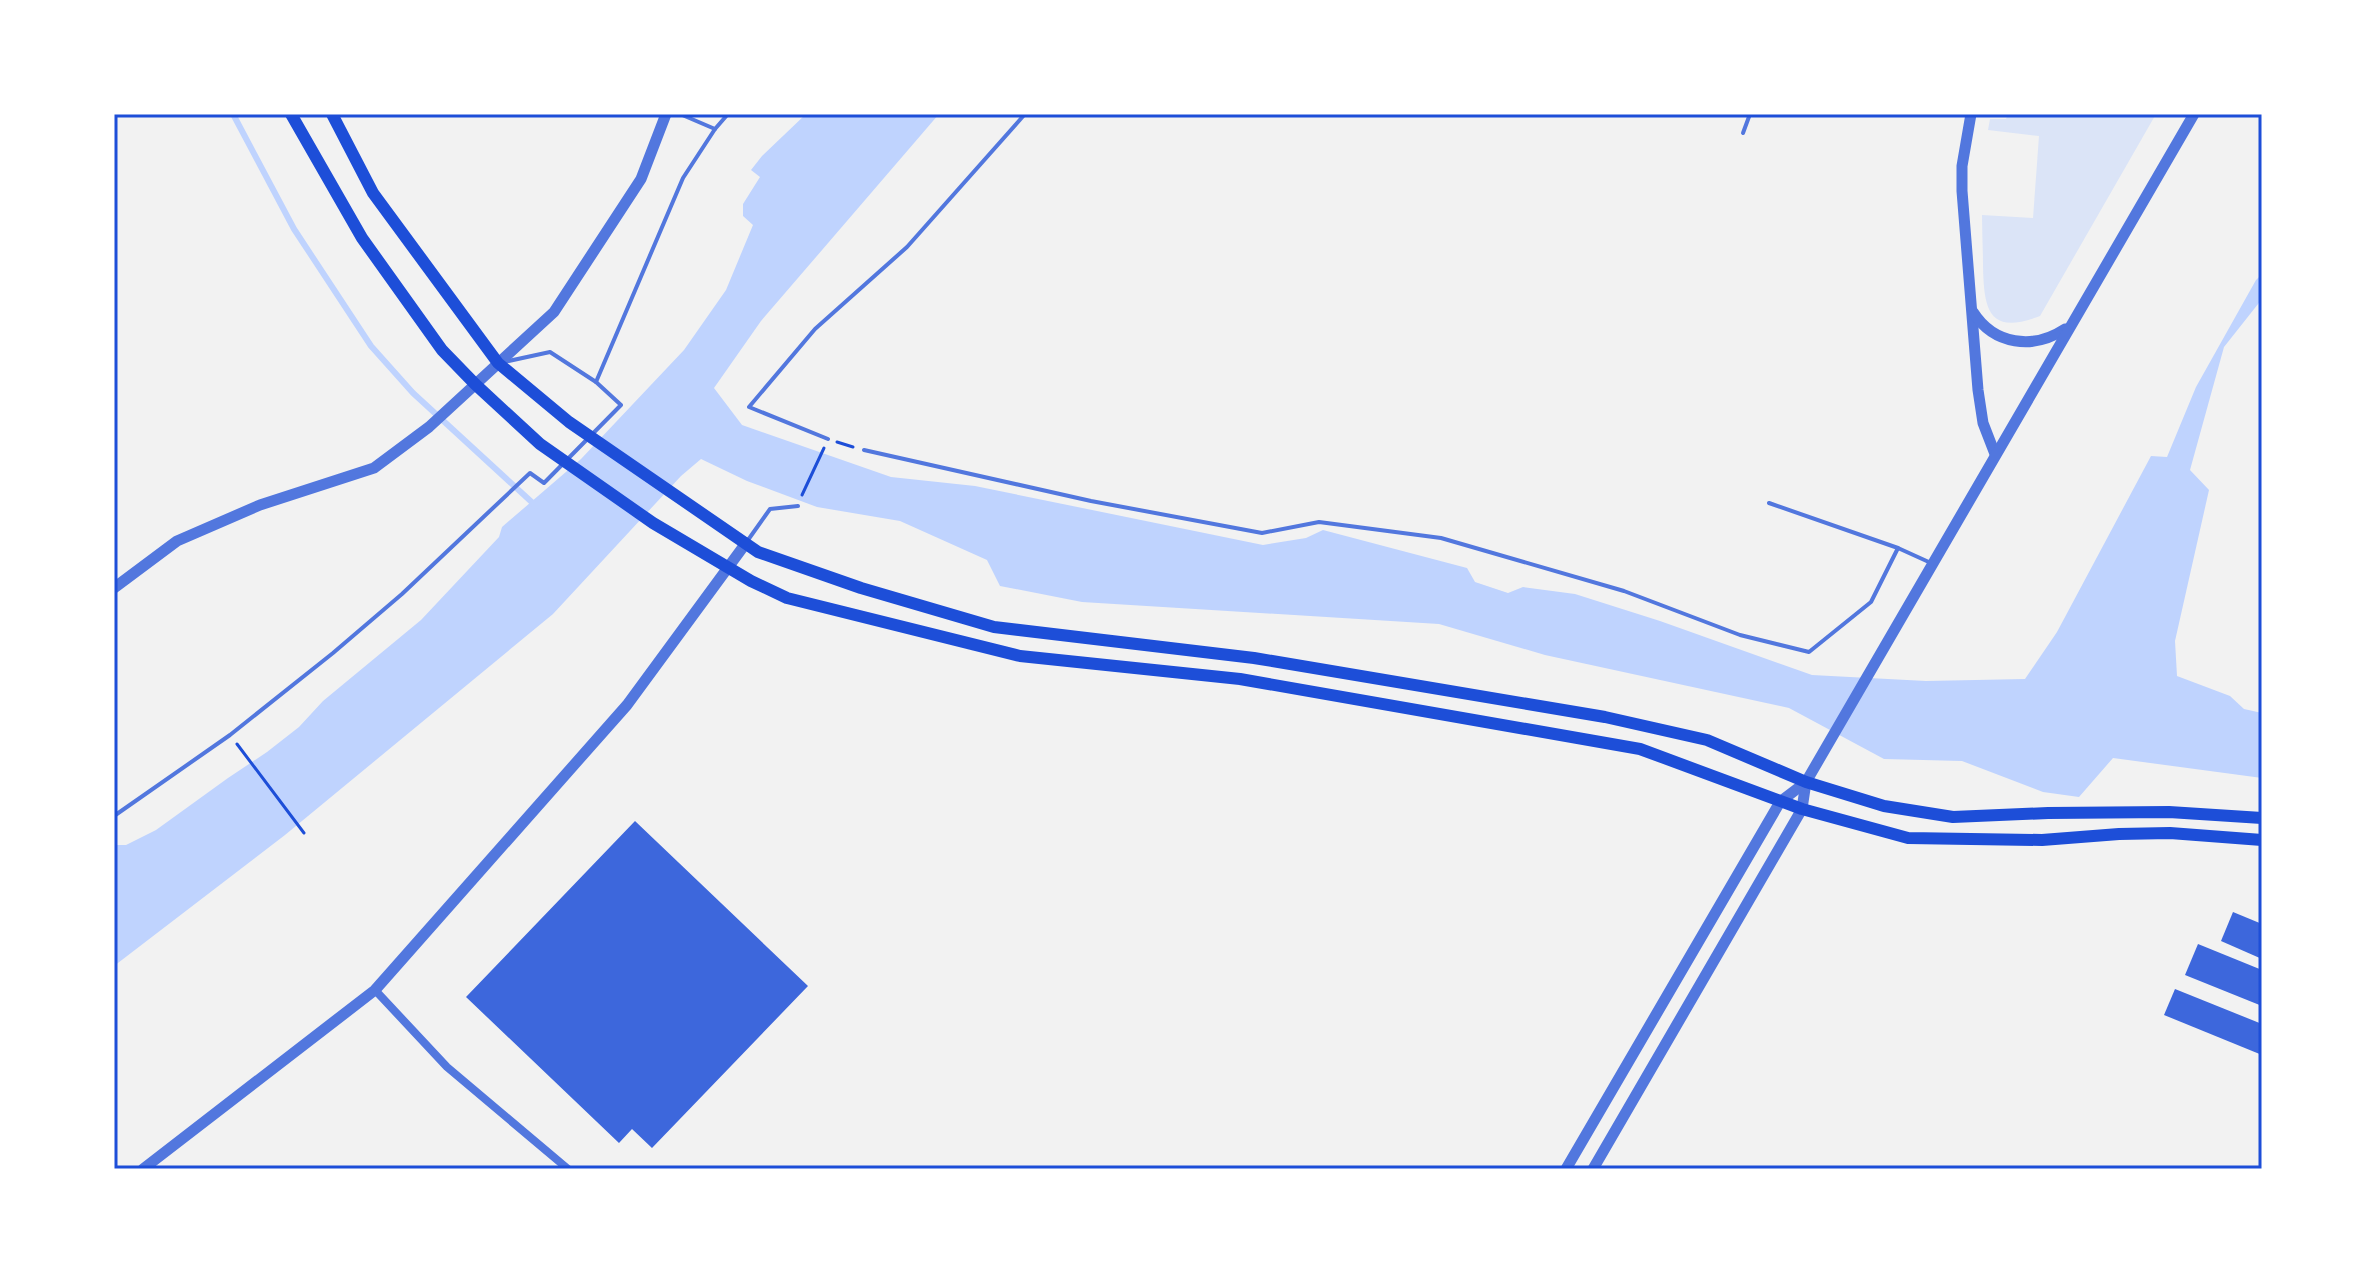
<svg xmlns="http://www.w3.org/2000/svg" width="2376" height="1283" viewBox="0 0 2376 1283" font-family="'PT Sans Narrow',sans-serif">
<rect width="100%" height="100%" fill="#f2f2f2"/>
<!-- green -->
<path fill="#dbe4f7" d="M2008 114H2156L2040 316C1988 336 1984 309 1983 266 1983 249 1982 232 1982 215L2033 218 2039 136 1988 130 1990 119H2006Z"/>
<!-- water -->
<path fill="#bfd3fe" d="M806 114H939L761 321 714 388 742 425 891 477 975 486 1263 545 1306 538 1323 530 1467 568 1475 582 1508 593 1523 587 1575 594 1660 621 1812 675 1926 681 2025 679 2057 632 2151 456 2167 457 2196 387 2256 280 2262 274V299L2224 347 2190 470 2209 490 2175 641 2177 676 2230 696 2244 709 2262 713V778L2113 758 2079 797 2043 792 1962 761 1884 759 1789 708 1545 655 1439 624 1082 602 1000 586 987 560 900 521 817 507 747 481 701 459 681 476 553 614 285 835 114 966V845H126L156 830 228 778 267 752 299 727 323 701 421 620 499 537 502 527 581 459 684 350 726 290 753 225 743 216V204L760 177 751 170 762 156Z"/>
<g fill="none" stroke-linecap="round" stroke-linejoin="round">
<!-- stream -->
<path stroke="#bfd3fe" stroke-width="6" d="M233 114 294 229 371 346 413 393 536 506"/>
</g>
<!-- building -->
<g fill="#3d67dc">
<path d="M635 821 808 986 652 1148 632 1129 619 1143 466 997Z"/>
<path d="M2233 912 2262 924V959L2221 941Z"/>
<path d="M2198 944 2262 970V1006L2185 975Z"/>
<path d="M2175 989 2262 1024V1055L2164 1015Z"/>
</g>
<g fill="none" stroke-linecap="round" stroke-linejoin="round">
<!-- path -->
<g stroke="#1d4ed8" stroke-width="3">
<path d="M837 442 853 447"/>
<path d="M802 495 824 448"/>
<path d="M237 744 304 833"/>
</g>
<!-- service -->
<g stroke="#5277de" stroke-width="4">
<path d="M680 114 715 129"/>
<path d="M1743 133 1750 114"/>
<path d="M596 382 683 178 715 129 728 114"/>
<path d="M828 439 749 407 815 329 907 247 1025 114"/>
<path d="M864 450 1091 501 1262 533 1319 522 1441 538 1624 591 1740 635 1809 652 1871 602 1898 548"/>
<path d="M1769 503 1898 548 1931 563"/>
<path d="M748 540 770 509 798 506"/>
<path d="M114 816 230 735 333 653 402 594 530 473 544 483 621 405 596 382 550 352 504 362"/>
</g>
<!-- minor -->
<path stroke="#5277de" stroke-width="8" d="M375 990 447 1067 568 1169"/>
<!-- tertiary -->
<g stroke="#5277de" stroke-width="11">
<path d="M1971 114 1962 166V191L1978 390 1983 423 1995 454"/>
<path d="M1973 312C1994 345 2033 350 2065 329"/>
<path d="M114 588 177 541 260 505 374 468 429 427 554 312 641 179 666 114"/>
<path d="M143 1169 375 990 627 705 746 543"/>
<path d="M1566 1169 1780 802 1806 782 2194 114"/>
<path d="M1593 1169 1802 809 1806 782"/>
</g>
<!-- secondary -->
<g stroke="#1d4ed8" stroke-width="12">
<path d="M291 114 362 238 442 350 475 384 540 444 653 523 751 581 787 598 1020 656 1240 679 1640 749 1802 809 1908 838 2042 840 2119 834 2170 833 2262 840"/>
<path d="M332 114 373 193 498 363 569 422 758 552 861 588 994 627 1254 658 1605 717 1707 740 1806 782 1884 806 1953 817 2048 813 2169 812 2262 818"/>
</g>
</g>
<!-- border -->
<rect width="2376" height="1283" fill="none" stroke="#ffffff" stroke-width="232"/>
<rect x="116" y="116" width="2144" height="1051" fill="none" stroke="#1d4ed8" stroke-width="3"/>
</svg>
